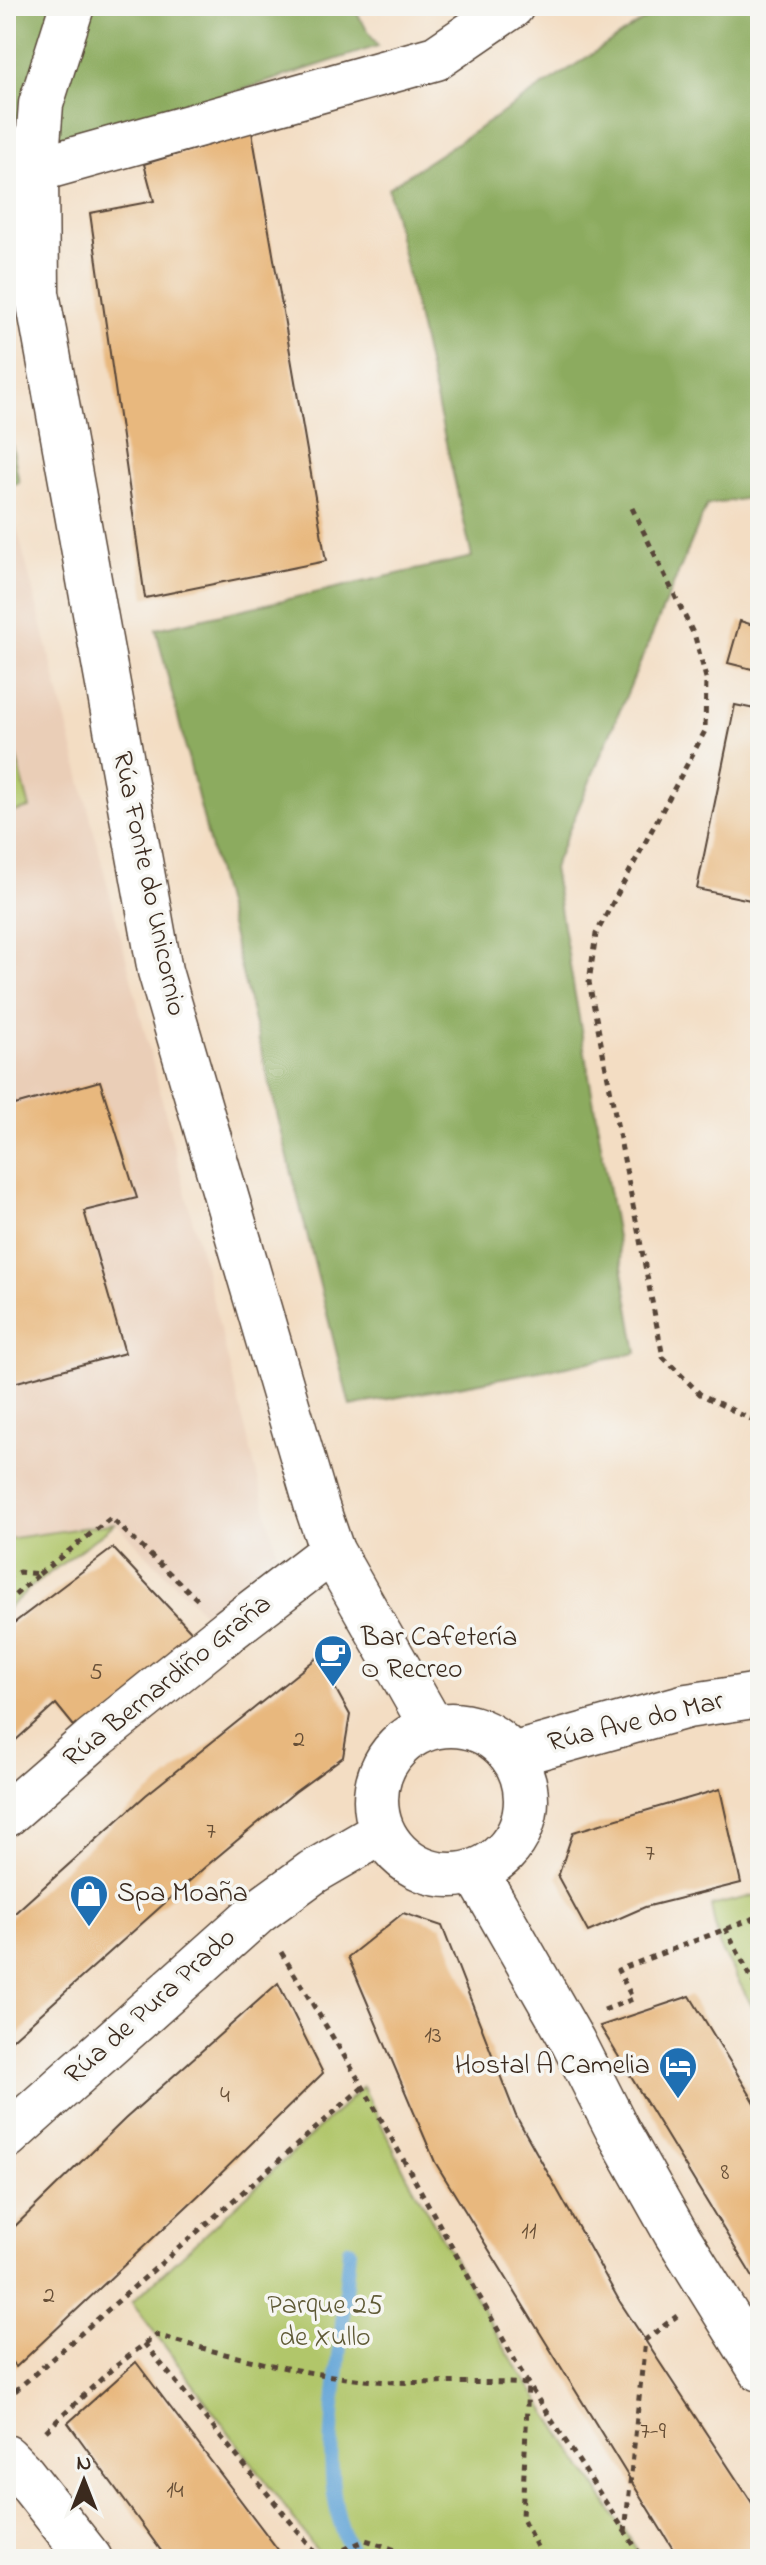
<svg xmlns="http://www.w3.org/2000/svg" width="766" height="2565" viewBox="0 0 766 2565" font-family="'Indie Flower',sans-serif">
<rect width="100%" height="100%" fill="#f6f6f2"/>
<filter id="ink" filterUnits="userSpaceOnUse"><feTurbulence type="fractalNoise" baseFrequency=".0125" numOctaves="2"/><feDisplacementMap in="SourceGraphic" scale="16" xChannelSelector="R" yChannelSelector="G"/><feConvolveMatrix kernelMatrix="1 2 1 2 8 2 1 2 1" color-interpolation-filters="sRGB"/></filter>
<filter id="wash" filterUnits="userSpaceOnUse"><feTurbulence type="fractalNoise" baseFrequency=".006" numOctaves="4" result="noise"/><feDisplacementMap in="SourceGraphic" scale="32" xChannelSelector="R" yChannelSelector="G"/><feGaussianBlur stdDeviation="1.8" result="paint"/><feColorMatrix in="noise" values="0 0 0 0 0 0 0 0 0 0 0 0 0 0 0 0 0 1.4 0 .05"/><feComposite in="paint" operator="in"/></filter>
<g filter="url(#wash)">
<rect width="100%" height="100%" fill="#f3ddc3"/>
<!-- built -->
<path fill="#eaceb7" d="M10 500 282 1573 217 1627 116 1523 6 1539V501Z"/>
<!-- green -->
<g fill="#b1c66a" stroke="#767844" stroke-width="2">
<path d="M6 718 30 808 6 814Z"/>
<path d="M116 1523 31 1587 6 1610V1539Z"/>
<path d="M760 1894V2021L719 1945 711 1906Z"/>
<path d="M363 2087 407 2176 504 2347 643 2559H323L132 2302Z"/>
</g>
<!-- forest -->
<g fill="#8cab5e" stroke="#646a3e" stroke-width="2">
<path d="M6 6H352L378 46 6 166Z"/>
<path d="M665 6H760V496L707 505 553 868 637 1353 350 1406 156 629 472 557 388 188Z"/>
<path d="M6 412 19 483 6 485Z"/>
</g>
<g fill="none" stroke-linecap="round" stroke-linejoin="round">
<!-- stream -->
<path stroke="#63a5d7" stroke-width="14" d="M349 2250C345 2289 342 2328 338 2367 331 2431 322 2500 355 2559"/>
</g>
<g id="blocks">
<!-- building -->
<g fill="#e8b87e">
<path d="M252 132 326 561 145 598 90 213 154 201 144 164Z"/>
<path d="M740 621 760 627V671L728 663Z"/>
<path d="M735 705 760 710V902L697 889Z"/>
<path d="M6 1073 15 1105 100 1081 137 1198 84 1211 125 1353 6 1385Z"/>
<path d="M113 1548 201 1642 82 1736 56 1704 6 1749V1629Z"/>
<path d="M318 1657 350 1715 343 1757 295 1792 204 1868 6 2045V1921L146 1795Z"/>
<path d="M720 1789 741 1883 645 1907 588 1932 558 1877 573 1832Z"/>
<path d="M403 1913 442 1926 516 2116 620 2302 760 2515V2559H679L435 2162 348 1957Z"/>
<path d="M278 1983 323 2073 201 2193 16 2367 6 2356V2235L125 2119Z"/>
<path d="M690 1996 760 2111V2289L600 2026Z"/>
<path d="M136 2362 285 2559H167L68 2423Z"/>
</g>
</g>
</g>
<g filter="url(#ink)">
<use href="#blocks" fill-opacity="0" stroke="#574537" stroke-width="2"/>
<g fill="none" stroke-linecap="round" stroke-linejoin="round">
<!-- minor casing -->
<g stroke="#574537" stroke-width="47">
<g id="minor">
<path d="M72 6 41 104 36 170 37 293 160 971 317 1507 332 1551 431 1725"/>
<path d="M36 170 436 58 512 6"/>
<circle cx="451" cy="1800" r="75"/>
<path d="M512 1755 687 1706 760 1695"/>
<path d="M6 1815 91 1741 229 1630 332 1551"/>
<path d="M476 1872 573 2042 618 2131 675 2232 760 2369"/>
<path d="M6 2137 258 1912 313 1872 382 1832"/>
</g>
</g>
<!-- tertiary casing -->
<g stroke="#574537" stroke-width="47">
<path id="tertiary" d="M6 2457 23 2474 90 2559"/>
</g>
<!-- path -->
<g stroke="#574537" stroke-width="5" stroke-dasharray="6 6" stroke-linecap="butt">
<path d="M632 508 695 637 706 678 705 731 596 934 589 982 663 1357 700 1394 760 1424"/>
<path d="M39 1574 111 1518 198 1600"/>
<path d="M6 1577 19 1572 39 1574 6 1603"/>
<path d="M725 1928 760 1994"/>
<path d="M281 1952 363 2087 528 2384 643 2559"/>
<path d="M604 2010 633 1999 618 1970 760 1916"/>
<path d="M144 2343 321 2559"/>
<path d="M6 2399 363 2087"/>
<path d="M46 2431 111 2370 156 2335C221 2354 287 2371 355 2379 413 2386 470 2380 528 2384L522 2517 543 2559"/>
<path d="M625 2532 645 2340 677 2316"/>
<path d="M322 2559 366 2540 423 2559"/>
</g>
<!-- minor -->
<use href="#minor" stroke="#fff" stroke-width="44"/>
<!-- tertiary -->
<use href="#tertiary" stroke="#fff" stroke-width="44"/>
</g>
</g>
<!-- icons -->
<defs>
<g id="cafe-pin" transform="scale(2)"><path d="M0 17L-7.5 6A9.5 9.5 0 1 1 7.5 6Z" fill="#1f6fb2" stroke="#f6f6f2"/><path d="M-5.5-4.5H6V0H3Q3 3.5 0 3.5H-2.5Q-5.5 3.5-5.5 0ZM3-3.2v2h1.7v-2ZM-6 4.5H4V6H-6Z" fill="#fff"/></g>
<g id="shop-pin" transform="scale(2)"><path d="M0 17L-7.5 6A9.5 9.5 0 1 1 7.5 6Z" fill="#1f6fb2" stroke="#f6f6f2"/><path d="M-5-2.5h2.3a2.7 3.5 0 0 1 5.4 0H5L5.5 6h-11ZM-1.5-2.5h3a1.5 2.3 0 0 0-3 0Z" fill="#fff"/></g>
<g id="hotel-pin" transform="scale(2)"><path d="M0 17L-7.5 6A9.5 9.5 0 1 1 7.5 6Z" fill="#1f6fb2" stroke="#f6f6f2"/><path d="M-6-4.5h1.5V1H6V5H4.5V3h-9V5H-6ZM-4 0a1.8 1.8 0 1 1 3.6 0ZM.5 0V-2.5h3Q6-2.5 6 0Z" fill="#fff"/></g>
</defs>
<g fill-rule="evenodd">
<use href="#cafe-pin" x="333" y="1654"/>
<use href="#shop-pin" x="89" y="1894"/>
<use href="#hotel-pin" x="678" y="2066"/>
</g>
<g text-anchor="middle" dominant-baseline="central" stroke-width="7" stroke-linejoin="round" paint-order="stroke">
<!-- number labels -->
<g font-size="24" fill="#664e36">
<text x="96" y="1673">5</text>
<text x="299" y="1740">2</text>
<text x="211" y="1832">7</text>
<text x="650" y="1854">7</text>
<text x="433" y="2036">13</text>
<text x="225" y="2096">4</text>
<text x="725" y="2173">8</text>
<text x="529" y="2232">11</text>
<text x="49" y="2296">2</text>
<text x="653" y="2432">7-9</text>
<text x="175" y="2491">14</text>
</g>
<!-- street labels -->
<g font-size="28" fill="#3b2a1e" stroke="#f6f6f2">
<text transform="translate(148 884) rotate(78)">Rúa Fonte do Unicornio</text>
<text transform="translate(168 1682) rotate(-39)">Rúa Bernardiño Graña</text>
<text transform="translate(636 1723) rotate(-14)">Rúa Ave do Mar</text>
<text transform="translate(151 2007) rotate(-42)">Rúa de Pura Prado</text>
</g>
<!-- poi labels -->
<g font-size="28" fill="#3b2a1e" stroke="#f6f6f2" text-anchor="start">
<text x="361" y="1638">Bar Cafetería<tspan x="361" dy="32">O Recreo</tspan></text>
<text x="117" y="1894">Spa Moaña</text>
<text x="650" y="2066" text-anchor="end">Hostal A Camelia</text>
</g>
<!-- park labels -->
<g font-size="28" fill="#5e5935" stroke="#f6f6f2">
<text x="325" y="2306">Parque 25<tspan x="325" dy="32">de Xullo</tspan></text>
</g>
</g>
<!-- margin -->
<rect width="766" height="2565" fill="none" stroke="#f6f6f2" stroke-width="32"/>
<!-- north arrow -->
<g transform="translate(84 2481)" stroke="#f6f6f2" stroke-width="6" paint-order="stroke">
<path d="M0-6L14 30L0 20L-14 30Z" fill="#3b2a1e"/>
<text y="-12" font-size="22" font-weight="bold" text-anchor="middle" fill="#3b2a1e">N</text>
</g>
</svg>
